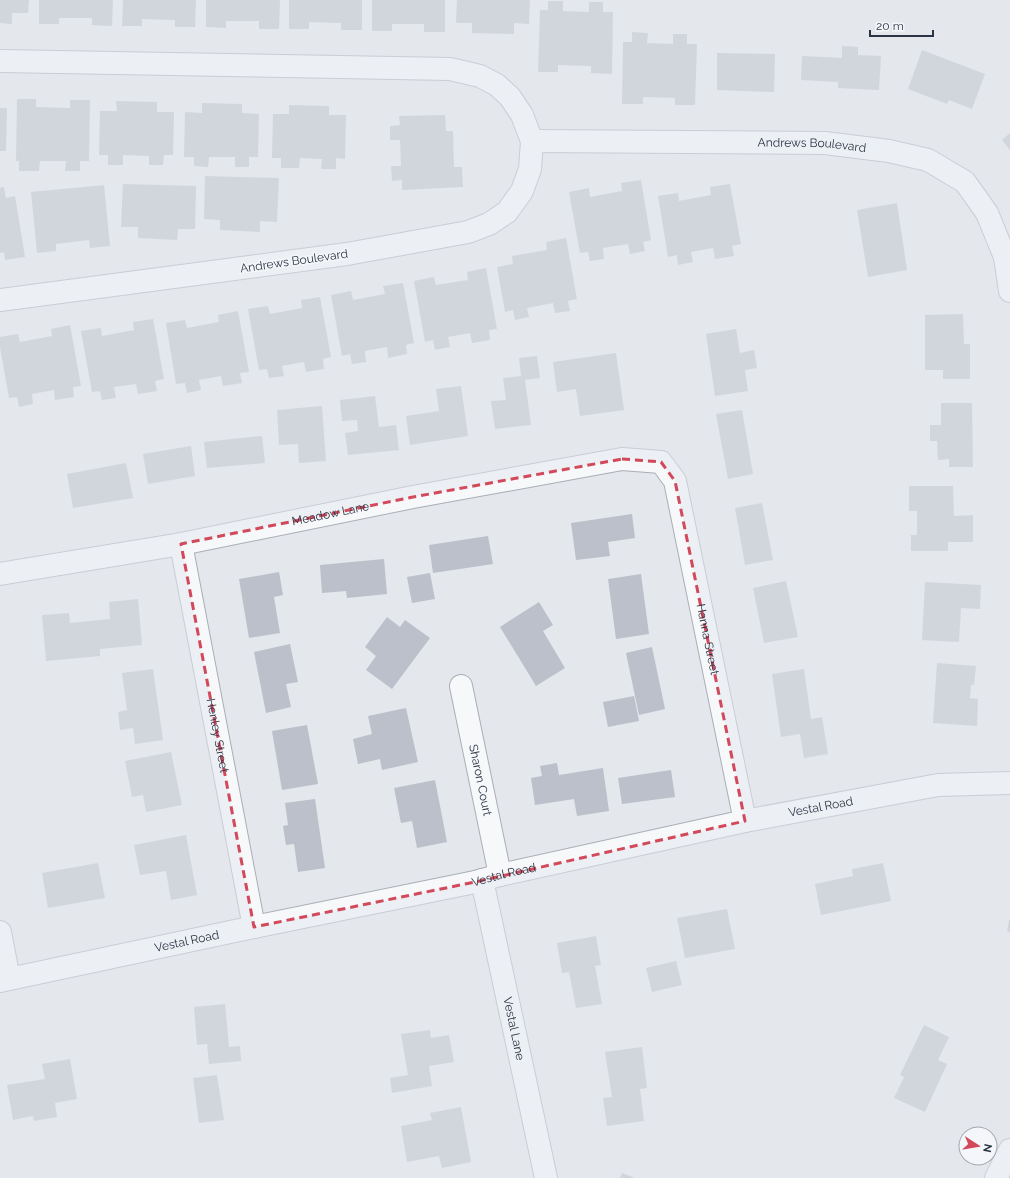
<svg xmlns="http://www.w3.org/2000/svg" width="1010" height="1178" viewBox="0 0 1010 1178" font-family="Raleway,sans-serif">
<rect width="100%" height="100%" fill="#e4e7ec"/>
<!-- building -->
<g fill="#bbc0ca">
<path d="M0 0H29L28 13H12V24L0 23Z"/>
<path d="M39 0H113L112 26 92 25V18H59V24H39Z"/>
<path d="M123 0H196L195 27H175V20L142 19V26H122Z"/>
<path d="M206 0H280L279 29H259V21H226V28L206 27Z"/>
<path d="M289 0H362V30H341V23L309 22V29H289Z"/>
<path d="M372 0H445V32H424V24H392V31H372Z"/>
<path d="M457 0H530L529 24 514 23V34L472 33V23H456Z"/>
<path d="M548 1H563V11L589 12V2H603V12H613L612 74 591 73V66L558 65V72H538L540 10H548Z"/>
<path d="M632 32 648 33 647 43 673 44V34H687V44H697L695 105H675V98L643 97V104H622L623 42H632Z"/>
<path d="M842 46 858 47V55L881 56 879 90 838 88V82L801 80 802 56 842 58Z"/>
<path d="M922 50 985 74 972 109 949 100 947 104 908 89Z"/>
<path d="M717 53 775 54 774 92 717 90Z"/>
<path d="M17 99H36V107L70 108V100H90L89 161H80V171H65L66 161H40L39 171H19V161H16Z"/>
<path d="M116 101 157 102V112H174L173 155H164L163 165H149V156L123 155V165H108V155H99L100 111H117Z"/>
<path d="M202 103 242 104V113L259 114 258 157H249V167H235V157H209L208 167 194 166V157H184L185 112 202 113Z"/>
<path d="M289 105 329 106V115H346L345 159 336 158V169H321L322 159 300 158 299 168H281V158H272L273 114H289Z"/>
<path d="M0 108H7L6 151H0Z"/>
<path d="M445 115 446 131H453L454 167H462L463 187 402 190V180L392 181 391 166H401L400 140H390V126L400 125 399 116Z"/>
<path d="M1010 133V150L1002 140Z"/>
<path d="M205 176 279 178 277 222 260 221V232L220 230V220L204 219Z"/>
<path d="M641 180 651 240 643 242 645 251 630 254 628 244 603 248 604 259 590 261 588 252 580 253 569 192 589 188 590 197 622 191 621 183Z"/>
<path d="M123 184 196 186 195 229H178L177 240 138 238V227H121Z"/>
<path d="M730 184 741 244 732 246 734 256 715 259 713 248 691 252 693 262 678 265 677 255 668 257 658 196 678 193 679 201 711 195 710 187Z"/>
<path d="M104 185 110 246 90 248 89 240 56 244V251L37 253 31 192Z"/>
<path d="M4 187 6 198 15 196 25 257 5 260 4 252 0 253V188Z"/>
<path d="M897 203 907 270 868 277 857 210Z"/>
<path d="M566 238 577 299 568 301 570 311 555 313 553 303 527 308 529 317 515 320 513 310 505 312 497 267 513 264 512 256 547 250 546 242Z"/>
<path d="M486 268 497 329 489 330 490 340 472 343 470 333 448 337 450 347 435 350 433 340 425 342 414 281 434 277 436 285 468 280 467 272Z"/>
<path d="M403 283 414 343 406 345 407 354 388 358 387 347 365 351 366 362 352 364 350 354 342 356 331 295 351 291 353 300 385 294 383 286Z"/>
<path d="M320 297 331 357 323 359 324 369 306 372 304 362 282 366 284 376 269 378 267 369 259 370 248 309 268 306 270 314 302 308 301 300Z"/>
<path d="M238 311 249 372 240 373 242 383 223 386 221 376 199 380 201 390 187 393 185 383 176 384 166 323 185 320 187 328 219 322 218 315Z"/>
<path d="M963 314 964 344H970V379H943V370H925V315Z"/>
<path d="M153 319 164 379 155 381 157 391 138 394 136 384 114 387 116 398 102 400 100 391 92 392 81 331 101 328 102 336 134 330 133 322Z"/>
<path d="M70 325 81 386 73 387 74 397 55 400 54 390 32 394 33 404 19 407 17 397 9 398 0 347V337L18 334 20 342 52 336 51 329Z"/>
<path d="M736 329 740 353 754 350 757 368 745 370 748 391 715 396 706 334Z"/>
<path d="M616 353 624 410 580 416 576 389 557 392 553 362Z"/>
<path d="M537 356 540 378 525 380 531 425 495 429 491 401 506 400 503 378 521 376 519 358Z"/>
<path d="M461 386 468 436 410 445 406 416 439 411 436 389Z"/>
<path d="M375 396 379 427 396 425 399 450 348 455 345 433 358 431 357 420 342 421 340 400Z"/>
<path d="M941 403H972L973 467H949V459L938 460 937 441H930V425H941Z"/>
<path d="M322 406 326 461 299 463 298 444 279 445 277 410Z"/>
<path d="M742 410 753 474 728 479 716 414Z"/>
<path d="M262 436 265 463 207 468 204 442Z"/>
<path d="M191 446 195 476 148 484 143 454Z"/>
<path d="M126 463 133 498 73 508 67 474Z"/>
<path d="M909 486H953L954 516 973 515V542H948V551H911V535H917V511H909Z"/>
<path d="M762 503 773 560 745 565 735 508Z"/>
<path d="M632 514 635 538 608 542 610 556 576 560 571 523Z"/>
<path d="M488 536 493 564 433 573 429 545Z"/>
<path d="M384 559 387 594 347 598 346 591 322 593 320 565Z"/>
<path d="M279 572 283 595 274 597 280 633 249 638 239 579Z"/>
<path d="M430 573 435 599 412 603 407 577Z"/>
<path d="M641 574 649 634 616 639 608 579Z"/>
<path d="M786 581 798 637 764 643 753 588Z"/>
<path d="M925 582 981 585 980 609 961 608 959 642 922 640Z"/>
<path d="M138 599 142 645 100 649V656L46 661 42 615 69 613 70 623 110 619 109 602Z"/>
<path d="M539 602 553 625 543 631 565 668 536 686 500 627Z"/>
<path d="M387 617 400 627 405 620 430 638 392 689 366 670 376 656 365 647Z"/>
<path d="M290 644 298 682 286 684 291 707 266 713 254 652Z"/>
<path d="M652 647 665 709 639 715 626 653Z"/>
<path d="M937 663 976 666 974 685H971L970 698 978 699 977 726 933 723Z"/>
<path d="M153 669 163 740 135 744 133 728 120 730 118 712 127 710 122 673Z"/>
<path d="M804 669 811 719 822 717 828 754 804 758 800 734 781 737 772 674Z"/>
<path d="M634 696 639 721 608 727 603 702Z"/>
<path d="M406 708 418 762 382 770 380 759 358 764 353 739 372 734 368 716Z"/>
<path d="M307 725 318 784 282 790 272 731Z"/>
<path d="M171 752 182 805 146 812 143 795 132 797 125 761Z"/>
<path d="M557 763 559 775 603 768 609 811 577 816 574 799 535 805 531 778 542 776 540 766Z"/>
<path d="M671 770 675 797 622 804 618 778Z"/>
<path d="M435 780 447 842 417 848 412 821 401 823 394 788Z"/>
<path d="M315 799 325 868 298 872 294 844 286 845 283 826 288 825 285 803Z"/>
<path d="M186 835 197 895 171 900 166 871 140 875 134 845Z"/>
<path d="M98 863 105 898 48 908 42 873Z"/>
<path d="M883 863 891 901 821 915 815 884 853 876 852 869Z"/>
<path d="M727 909 735 949 685 958 677 918Z"/>
<path d="M1009 920H1010V932L1007 931Z"/>
<path d="M596 936 601 965 595 966 602 1004 576 1008 569 972 562 973 557 943Z"/>
<path d="M676 961 682 985 652 992 646 968Z"/>
<path d="M225 1004 229 1047 240 1046 241 1061 209 1064 207 1044 197 1045 194 1007Z"/>
<path d="M924 1025 949 1037 938 1060 947 1064 925 1112 894 1098 904 1077 900 1075Z"/>
<path d="M430 1030 431 1038 449 1035 454 1062 429 1066 432 1086 392 1093 390 1078 408 1075 401 1034Z"/>
<path d="M642 1047 647 1088 640 1089 644 1121 607 1126 603 1098 612 1097 605 1052Z"/>
<path d="M70 1059 77 1099 55 1103 57 1117 34 1121 33 1116 13 1120 7 1085 45 1079 42 1064Z"/>
<path d="M217 1075 224 1120 199 1123 193 1078Z"/>
<path d="M461 1107 471 1162 442 1168 439 1156 407 1162 401 1126 432 1120 430 1113Z"/>
<path d="M622 1173 635 1178H620Z"/>
</g>
<g fill="none" stroke-linecap="round" stroke-linejoin="round">
<!-- minor casing -->
<g stroke="#a9aeb7" stroke-width="24">
<g id="minor">
<path d="M0 61 450 69 480 76 497 85 510 97 522 115 532 141 530 169 522 191 507 212 489 224 468 232 347 254 0 300"/>
<path id="s1" d="M532 141 825 143 889 151 928 160 965 182 987 213 1005 257 1010 291"/>
<path id="s2" d="M181 544 254 927"/>
<path id="s3" d="M0 574 181 544 413 497 622 459 661 462 675 481 745 821"/>
<path id="s4" d="M461 686 500 875"/>
<path id="s5" d="M482 880 546 1178"/>
<path d="M0 932 9 979"/>
<path d="M996 1178 1010 1150"/>
</g>
</g>
<!-- tertiary casing -->
<g stroke="#a9aeb7" stroke-width="24">
<g id="tertiary">
<path id="s6" d="M0 981 254 927 475 882 500 875 745 821 938 785 1010 783"/>
</g>
</g>
<!-- minor -->
<use href="#minor" stroke="#f7f8fa" stroke-width="22"/>
<!-- tertiary -->
<use href="#tertiary" stroke="#f7f8fa" stroke-width="22"/>
</g>
<!-- marked area -->
<path d="M0 0H1010V1178H0ZM622 459 661 462 675 481 745 821 475 882 254 927 181 544 413 497Z" fill="#e4e7ec" fill-opacity=".55" fill-rule="evenodd"/>
<path fill="none" stroke="#d1495b" stroke-width="3" stroke-dasharray="8 5" stroke-linejoin="round" d="M622 459 661 462 675 481 745 821 475 882 254 927 181 544 413 497Z"/>
<g text-anchor="middle" dominant-baseline="central" stroke-width="3.5" stroke-linejoin="round" paint-order="stroke">
<!-- street labels -->
<g font-size="12" fill="#2b3445" stroke="#f4f6f9">
<text stroke="none"><textPath href="#s1" startOffset="280">Andrews Boulevard</textPath></text>
<text transform="translate(294 261) rotate(-8)">Andrews Boulevard</text>
<text stroke="none"><textPath href="#s3" startOffset="336">Meadow Lane</textPath></text>
<text stroke="none"><textPath href="#s3" startOffset="857">Hanna Street</textPath></text>
<text stroke="none"><textPath href="#s2" startOffset="195">Henley Street</textPath></text>
<text stroke="none"><textPath href="#s4" startOffset="96">Sharon Court</textPath></text>
<text stroke="none"><textPath href="#s6" startOffset="839">Vestal Road</textPath></text>
<text stroke="none"><textPath href="#s6" startOffset="515">Vestal Road</textPath></text>
<text stroke="none"><textPath href="#s6" startOffset="191">Vestal Road</textPath></text>
<text stroke="none"><textPath href="#s5" startOffset="152">Vestal Lane</textPath></text>
</g>
</g>
<!-- north arrow -->
<g transform="translate(978 1146) rotate(102)"><circle r="19" fill="#f4f6f9" stroke="#a4a8b1"/>
<path d="M0-3L7 15L0 10L-7 15Z" fill="#d1495b"/>
<text y="-6" font-size="11" font-weight="bold" text-anchor="middle" fill="#2b3445">N</text>
</g>
<!-- scale -->
<path d="M870 30v6h63v-6" fill="none" stroke="#2b3445" stroke-width="2"/>
<text x="876" y="30" font-size="12" fill="#2b3445" stroke="#f4f6f9" stroke-width="3" paint-order="stroke">20 m</text>
</svg>
